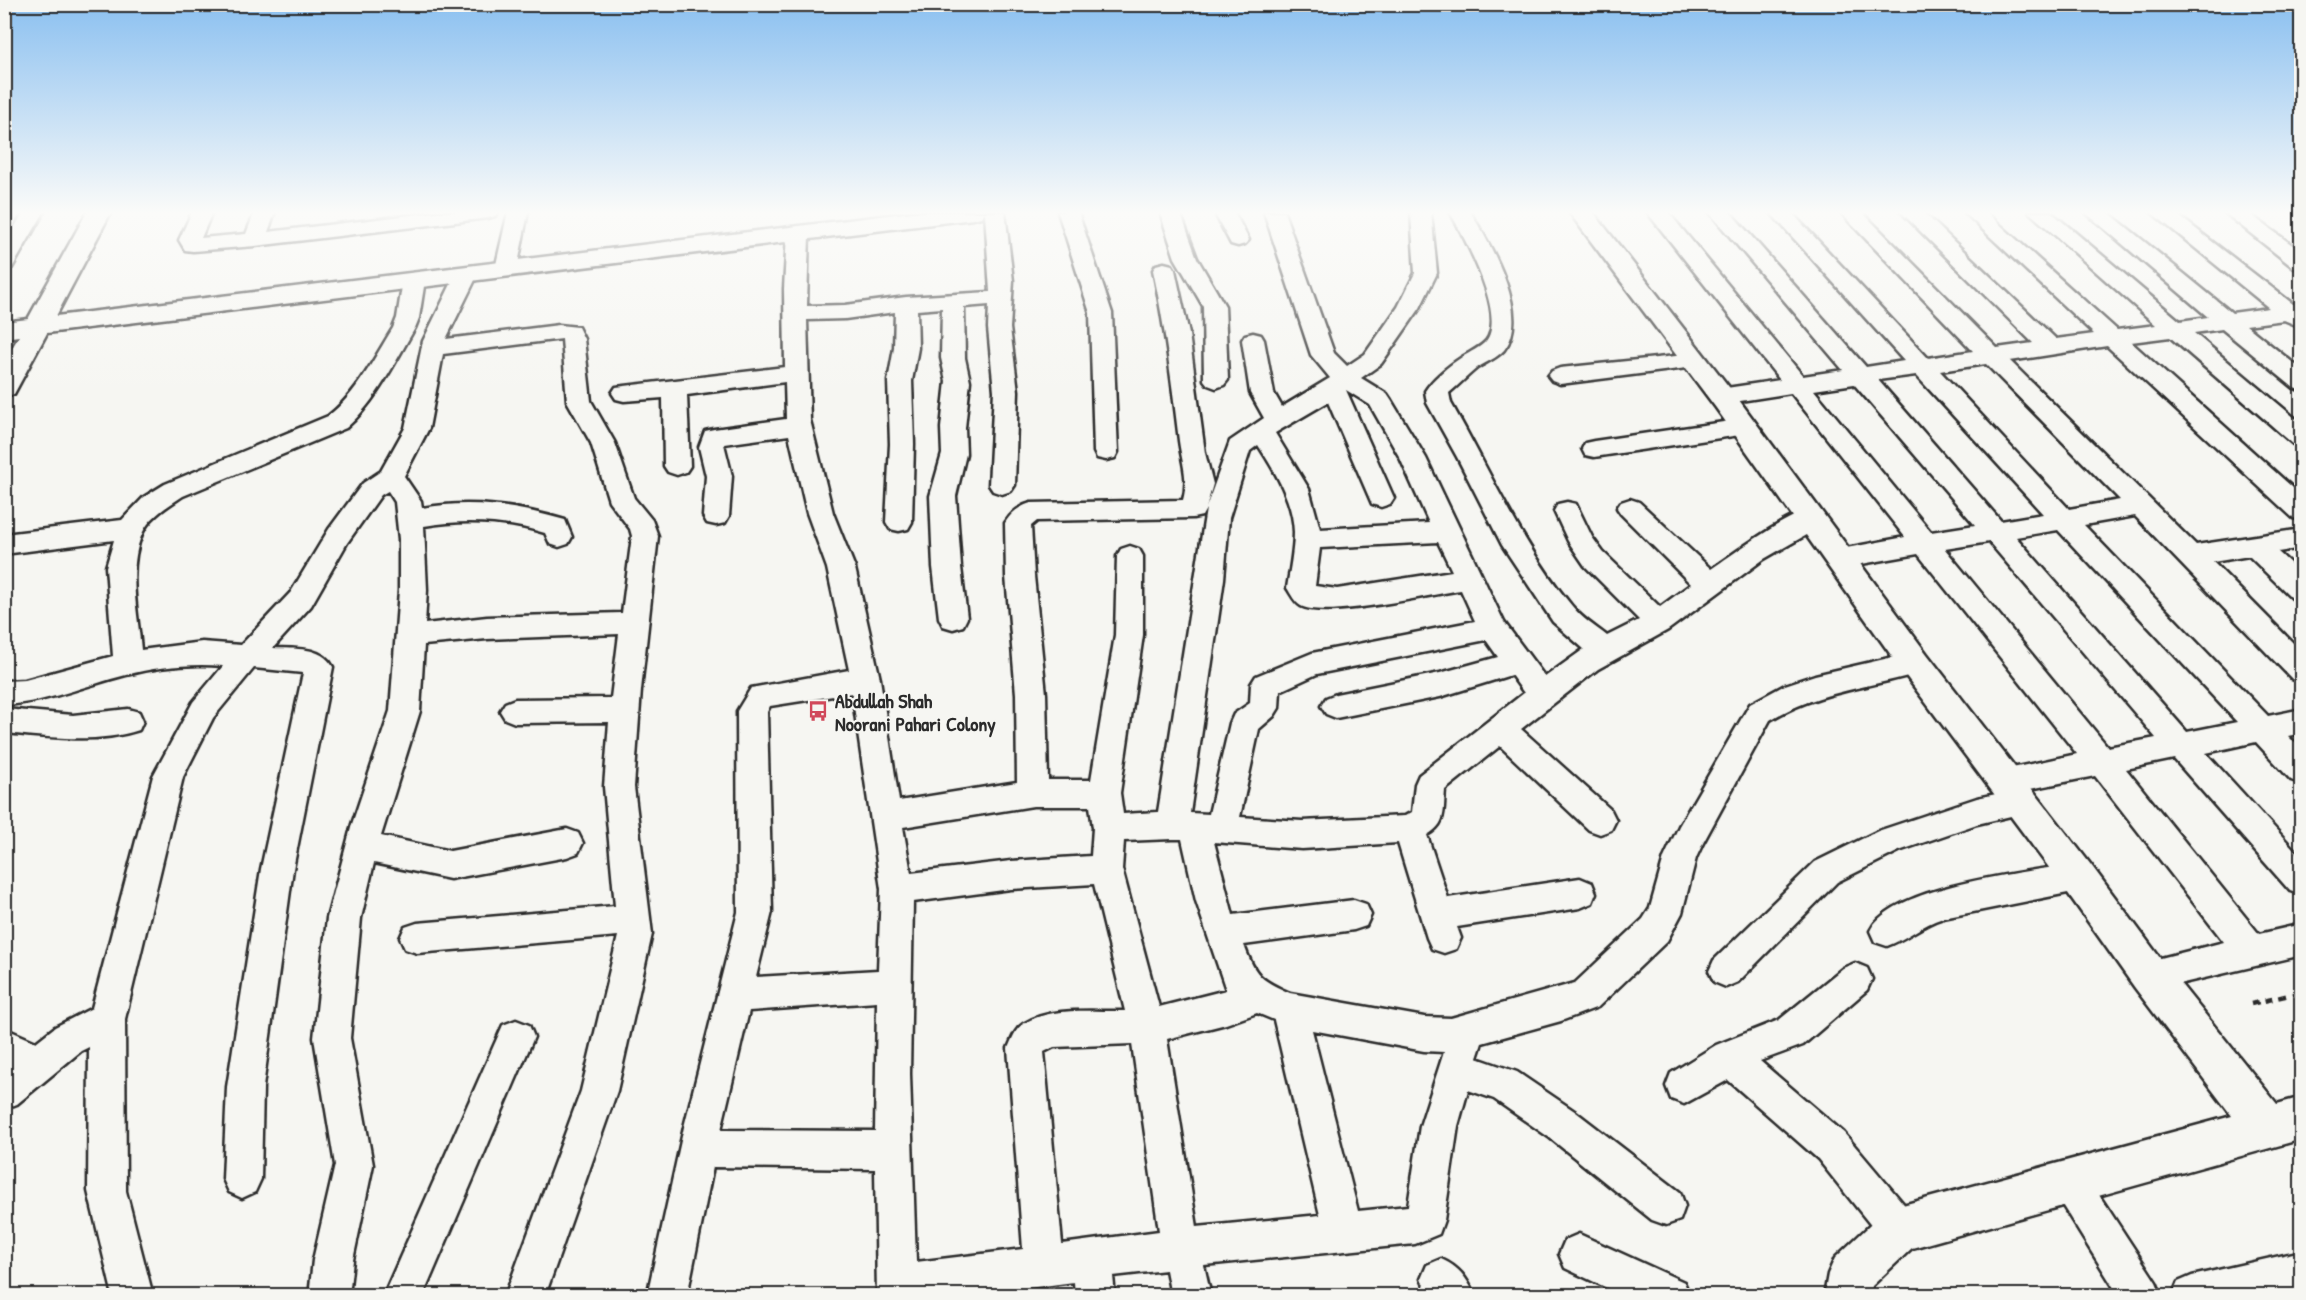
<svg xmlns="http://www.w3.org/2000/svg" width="2306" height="1300" viewBox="0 0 2306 1300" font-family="'Patrick Hand',sans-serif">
<rect width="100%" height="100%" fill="#f6f6f2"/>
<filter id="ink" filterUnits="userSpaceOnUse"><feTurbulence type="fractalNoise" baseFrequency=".0167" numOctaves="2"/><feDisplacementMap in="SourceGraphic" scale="12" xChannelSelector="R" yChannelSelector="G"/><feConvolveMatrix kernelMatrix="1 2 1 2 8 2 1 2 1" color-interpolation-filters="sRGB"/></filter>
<g filter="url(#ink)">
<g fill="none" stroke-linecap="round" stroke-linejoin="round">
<!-- minor casing -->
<g stroke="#2b2b2b" stroke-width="5">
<g id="minor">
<path d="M24 212H44L12 268 4 269V244Z"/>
<path d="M192 212H212L201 238 246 234 255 212H275L268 232 437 212H498L495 216 488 218 255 246 193 251 185 250 179 240Z"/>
<path d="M508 212H528L517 269 514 274 506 276 498 274 495 269Z"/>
<path d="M985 212H1005L1013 281 1010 328 1018 391 1015 485 1011 491 1002 494 993 491 989 485 994 391 988 328 989 305 964 307 965 358 970 381 965 428 966 454 956 496 961 567 967 618 963 626 953 629 943 626 939 618 933 567 930 496 942 454 941 428 946 381 941 358 942 308 917 310 918 348 912 381 914 444 912 522 908 529 899 531 890 529 886 522 890 444 888 381 894 348 895 312 845 319 807 320 810 420 833 513 855 568 880 679 899 801 1017 782 1016 694 1006 576 1005 523C1011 513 1020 506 1031 503L1183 500C1189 478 1182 463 1179 441 1172 383 1165 327 1153 270L1156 265 1164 263 1172 265 1175 270 1189 334 1205 453 1213 484 1206 508 1230 441 1264 418 1250 393 1242 340 1245 335 1253 333 1261 335 1264 340 1274 393 1282 407 1330 378 1311 355 1264 212H1284L1334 353 1347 366 1365 354 1398 307 1415 273 1411 212H1431L1437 273 1420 308 1381 364 1361 378 1387 394 1391 400 1426 458 1504 622 1545 677 1584 649 1553 622 1502 545 1457 457 1427 403 1425 391C1433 378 1450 365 1462 357 1470 352 1480 348 1486 341 1507 315 1464 237 1450 212H1470C1490 243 1532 315 1504 350 1497 358 1486 362 1477 368 1467 376 1459 385 1449 393L1451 403C1490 471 1522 546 1572 606 1581 618 1596 627 1607 636L1639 620 1585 566 1568 541 1554 511 1558 504 1567 502 1576 504 1592 537 1603 552 1660 607 1691 584 1621 514 1617 508 1621 502 1630 499 1639 502 1711 569C1729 557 1792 510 1811 511 1814 511 1817 513 1820 513L1824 520 1820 527 1764 559 1668 630 1598 669 1521 729 1611 810 1616 820 1611 830 1600 834 1589 830 1500 746 1445 790C1443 811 1447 824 1427 835L1448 898 1580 878 1592 883 1596 893 1592 903 1580 908 1457 927 1461 938 1456 949 1444 953 1432 949 1427 938 1398 843 1302 849 1214 842 1233 915 1354 900 1366 904 1371 915 1366 926 1354 930 1244 945C1255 975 1260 980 1290 993L1424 1017 1451 1018 1575 983 1643 919 1650 908 1664 858 1679 826 1750 704 1785 685 1815 675 1915 652 1925 655 1929 663 1925 671C1871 688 1820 690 1770 720L1703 843 1696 858 1682 913 1667 941 1598 1007 1561 1021 1482 1043 1477 1058 1517 1072 1576 1112 1680 1192 1685 1206 1680 1220 1666 1225 1652 1220 1550 1138 1494 1099 1468 1090 1458 1126 1444 1220 1439 1234 1415 1244 1204 1265 1211 1296H1171L1166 1270 1113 1276 1115 1296H1075L1074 1282 967 1296H877L875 1169 713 1167 687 1296H647L684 1127 738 912 737 711 751 688 849 670 827 568 807 513 789 435 724 444 732 476 729 516 725 523 716 525 707 523 703 516 706 476 699 447 705 431 714 429 786 419 785 382 687 395 690 466 686 472 677 475 668 472 664 466 663 398 624 401 616 399 612 393 616 387 785 367 784 289 787 233 791 229 798 227 805 229 809 233 807 306 845 305 906 297 990 292ZM1346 390 1370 405 1400 458 1429 523 1320 529 1309 489 1275 433 1328 402 1372 504 1381 507 1390 504 1394 498ZM1258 445C1275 471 1293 501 1294 532 1294 550 1290 569 1287 588 1291 594 1295 603 1301 606 1326 619 1429 595 1461 590L1475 621 1312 653 1256 676 1251 684 1250 703 1234 714 1230 723 1209 814 1190 813 1224 579 1229 518 1250 451ZM1206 509 1158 812 1123 814 1120 793 1143 635V556L1139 549 1130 546 1121 549 1117 556 1115 635 1091 780H1048L1046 694 1034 576 1031 526 1037 521 1193 518 1202 516ZM1438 542 1452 571 1337 589 1315 586 1320 548ZM1486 640 1498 657 1440 673 1336 694 1326 698 1321 706 1326 714 1336 718 1440 697 1511 675 1524 693 1419 775 1415 784 1412 812 1405 816 1302 821 1240 817 1259 729 1274 716 1279 708 1280 691 1317 674ZM852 693 881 889 878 970 756 977 772 912 767 712 770 706ZM1033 806H1090L1093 828 1091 856 1011 861 911 873 903 827ZM1172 839H1182L1196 901 1226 990 1159 1007 1122 869 1124 841ZM1094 884 1125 1011C1093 1012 1052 1006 1023 1024 1015 1029 1012 1040 1008 1048L1023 1249 916 1262 910 1074 913 902 1011 889ZM877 1002 875 1131 721 1130 749 1011ZM1257 1013 1274 1020 1320 1215 1197 1227 1167 1039 1226 1024ZM1312 1030 1424 1051 1444 1052 1420 1126 1408 1206 1358 1211ZM1132 1044 1159 1231 1062 1244 1044 1052 1054 1047Z"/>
<path d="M1058 212H1078L1112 313 1118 452 1115 458 1106 460 1097 458 1094 452 1090 313Z"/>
<path d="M1160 212H1180L1197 258 1225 306 1228 380 1224 385 1216 388 1208 385 1204 380 1203 306 1175 258Z"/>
<path d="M1214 212H1234L1249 240 1245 244 1238 246 1231 244Z"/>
<path d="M1647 212H1668L1803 376 1843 370 1709 212H1730L1866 367 1904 361 1770 212H1791L1928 358 1973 351 1840 212H1862L1997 348 2033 343 1901 212H1923L2056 339 2094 334 1964 212H1986L2117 330 2156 325 2029 212H2051L2180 321 2208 317 2085 212H2108L2232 313 2269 308 2151 212H2174L2293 304 2302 303V324L2296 325 2284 320 2246 325 2302 370V391L2294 388 2222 329 2194 333 2302 424V446L2293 444 2170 337 2131 342 2302 496V520L2293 518 2107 346 2010 361 2196 545 2302 529V548L2278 552 2302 574V601L2292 598 2249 556 2213 562 2302 652V682L2292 679 2135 516 2084 525 2268 716 2302 709V733L2288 736 2302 750V784L2291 780 2256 742 2206 753 2302 858V895L2290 891 2174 759 2126 769 2259 934 2302 924V955L2149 991 2137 986 2132 975 2137 964 2224 942 2095 776 2025 790 2032 793 2037 802 2032 811 1977 824 1899 851 1837 882 1738 982 1726 987 1714 982 1709 971 1714 960 1815 862 1878 831 1977 798 2001 793 1994 790 1990 781 1994 772 2077 754 1918 554 1839 568 1830 565 1826 558 1830 551 1905 537 1791 393 1721 404 1713 402 1709 396 1713 390 1780 380ZM1986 364 2120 500 2069 509 1940 371ZM1916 375 2043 514 2001 521 1878 380ZM1854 384 1975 525 1931 532 1814 390ZM2058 530 2237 722 2187 732 2016 537ZM1989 542 2156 738 2108 747 1945 549Z"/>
<path d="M2224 212H2247L2302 252V269L2294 268Z"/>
<path d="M467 267 475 269 478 274 446 339 559 325 578 327 584 339 591 401 615 443 634 498 652 520 658 536 641 690 634 787 652 934 617 1091 545 1296H505L581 1091 618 936 417 953 405 949 400 938 405 927 417 923 615 906 604 787 609 722 515 723 505 719 500 711 505 703 515 699 611 698 619 634 487 639 424 645 420 711 381 836 450 851 567 829 578 833 583 843 578 853 567 857 450 879 374 863 361 918 350 1038 373 1165 353 1260 349 1296H309L313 1260 335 1165 314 1038 327 918 352 824 390 711 399 590V539L395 502 388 491 381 495 347 543 311 606 273 648C294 649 322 646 333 667L293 869 263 1087 261 1179 255 1192 242 1198 229 1192 223 1179 227 1087 261 869 303 673 254 668 213 718 183 777 125 1019 126 1191 153 1296H113L88 1191 89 1047 81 1051 17 1104 4 1109V1068L8 1065 4 1063V1028L36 1042 55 1027 92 1008 153 776 193 702 223 666C192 663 156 667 126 675 86 685 46 703 4 705V681L25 680 113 656 106 567 114 540 4 554V534L122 520 144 497 165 484 328 416C357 394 374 358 393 328L397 318 403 280 406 275 414 273 422 275 425 280 419 318 415 328C395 362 376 402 346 428L183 496C168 506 149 517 142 534 127 570 138 613 141 650L202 642 241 645 291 592 329 529 363 483 381 471 405 428 423 341 456 274 459 269ZM562 339 567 401 591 443 609 501 630 529 632 536 622 613 487 617 425 624 427 590 424 526C465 519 505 521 545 533L550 544 559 547 568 544 572 537 565 520C517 506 472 499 422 508L421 501 404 476 429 428 443 354Z"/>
<path d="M1695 354 1703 356 1707 361 1703 366 1560 384 1552 381 1548 376 1552 371 1560 368Z"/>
<path d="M1744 419 1753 421 1756 427 1753 433 1594 457 1585 455 1582 449 1585 443 1594 441Z"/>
<path d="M4 709 73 715 128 709 139 712 143 721 139 730C96 744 49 737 4 733Z"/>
<path d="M2078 863 2090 867 2094 877 2090 887 2078 891 1943 918C1922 924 1907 939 1887 946L1875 942 1870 931C1891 885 2030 872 2078 863Z"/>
<path d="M1855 963 1867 968 1872 979 1867 990 1803 1045 1760 1061 1844 1133 1913 1215 1918 1229 1913 1243 1899 1248 1885 1243 1818 1159 1728 1080 1684 1104 1671 1099 1666 1086 1671 1073 1716 1045 1779 1020 1843 968Z"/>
<path d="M516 1020 529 1025 534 1037 423 1296H383L503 1025Z"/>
<path d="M2069 1163 2082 1169 2156 1282 2162 1296H2119L2056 1195 2050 1182 2056 1169Z"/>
<path d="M1579 1234 1684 1282 1690 1296H1624L1565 1268 1559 1254 1565 1240Z"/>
<path d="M2302 1251V1291L2282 1296H2172L2178 1282 2192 1276Z"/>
<path d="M1441 1259C1459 1267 1467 1278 1475 1296H1429L1421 1279 1427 1265Z"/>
</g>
</g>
<!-- tertiary casing -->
<g stroke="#2b2b2b" stroke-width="5">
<g id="tertiary">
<path d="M87 212H111L56 316 914 212H985L981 217 973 219 47 333 14 394 4 397V362L19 336 4 338V322L28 319Z"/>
<path d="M1569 212H1593L1736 396 1927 654 2091 865 2163 962 2277 1104 2302 1097V1139L1912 1248 1872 1286 1870 1296H1824L1828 1274 1835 1258 1883 1213 1899 1206 2232 1116 2135 988 2065 889 1903 672 1716 408Z"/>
</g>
</g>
<!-- path -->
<path stroke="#2b2b2b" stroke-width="4.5" stroke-dasharray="8 6" stroke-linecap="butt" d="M2251 1004 2302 992"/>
<!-- minor -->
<use href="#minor" fill="#f6f6f2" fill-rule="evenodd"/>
<!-- tertiary -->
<use href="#tertiary" fill="#f6f6f2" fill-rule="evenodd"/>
</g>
</g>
<!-- sky -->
<linearGradient id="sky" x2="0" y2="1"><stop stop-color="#8bc0f0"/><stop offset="0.54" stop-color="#fbfbf9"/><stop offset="1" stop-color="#fbfbf9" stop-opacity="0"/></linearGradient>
<rect width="2306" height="394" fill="url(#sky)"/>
<!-- icons -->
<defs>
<g id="bus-bare" transform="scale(1.62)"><path d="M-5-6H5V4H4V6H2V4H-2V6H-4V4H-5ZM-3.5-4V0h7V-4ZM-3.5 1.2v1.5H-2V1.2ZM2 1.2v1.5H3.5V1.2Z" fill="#d1495b" stroke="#f6f6f2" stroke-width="2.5" paint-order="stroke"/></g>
</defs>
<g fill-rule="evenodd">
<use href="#bus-bare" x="818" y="711"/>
</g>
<g text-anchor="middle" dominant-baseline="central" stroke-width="4.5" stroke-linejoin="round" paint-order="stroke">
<!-- poi labels -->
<g font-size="20" font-weight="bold" fill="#2b2b2b" stroke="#f6f6f2" text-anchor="start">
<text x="835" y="700">Abdullah Shah<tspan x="835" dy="23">Noorani Pahari Colony</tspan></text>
</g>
</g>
<!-- margin -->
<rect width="2306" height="1300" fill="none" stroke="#f6f6f2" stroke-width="24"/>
<rect x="12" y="12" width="2282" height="1276" fill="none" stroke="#2b2b2b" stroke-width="2" filter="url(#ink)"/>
</svg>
